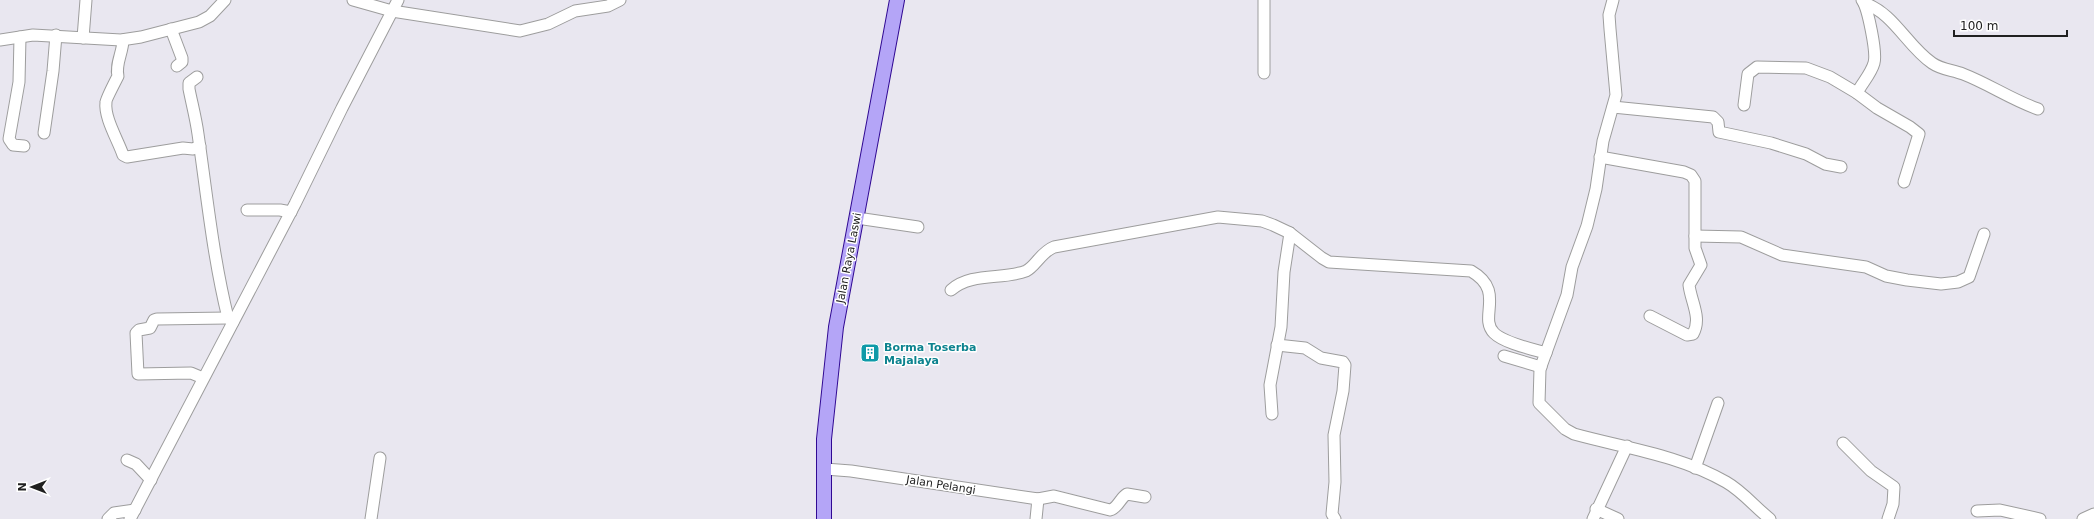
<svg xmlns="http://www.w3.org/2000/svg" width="2094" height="519" viewBox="0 0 2094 519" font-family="'DejaVu Sans',sans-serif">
<rect width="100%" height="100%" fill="#e9e7f0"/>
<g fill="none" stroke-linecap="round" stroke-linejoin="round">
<!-- minor casing -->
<g stroke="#9d9d9d" stroke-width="13">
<g id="minor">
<path d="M353 0 392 11 520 31 548 24 575 11 608 6 620 0"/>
<path d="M1613 0 1609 15 1610 29 1616 95 1603 141 1596 189 1587 226 1572 267 1567 295 1540 369 1539 403 1565 429 1574 434C1625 448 1679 455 1726 482 1742 491 1755 507 1770 519"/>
<path d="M1864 3C1894 13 1907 46 1932 63 1942 70 1953 70 1963 74 1989 84 2012 100 2038 109"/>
<path d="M171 29 182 58V62L177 66"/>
<path d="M20 37 19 82 9 139 13 145 24 146"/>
<path d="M83 38 86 0"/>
<path d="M0 40 33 35 121 40 141 37 199 22 210 16 225 0"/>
<path d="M123 40C123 52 115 64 118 76 116 80 106 99 106 102 104 118 118 140 123 155L127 157 183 148 193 149 200 146"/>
<path d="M1264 73V0"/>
<path d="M197 77 189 83V89C192 104 196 119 198 134 207 196 213 257 228 318L233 322"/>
<path d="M1857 93 1877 108 1910 127 1919 134 1904 182"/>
<path d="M1744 105 1748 74 1757 67 1806 68 1830 77 1857 93C1862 83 1871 74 1874 63 1877 53 1868 8 1862 0"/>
<path d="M1613 107 1713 117 1718 122 1719 132 1771 143 1806 154 1825 164 1841 167"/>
<path d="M44 133 53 71 56 35"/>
<path d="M1600 157 1684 172 1691 175 1695 181V248L1701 265 1689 285C1691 302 1702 318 1693 334L1687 335 1650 316"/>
<path d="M247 210H280L291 212"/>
<path d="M857 218 918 227"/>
<path d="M1695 236 1741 237 1782 255 1866 267 1886 276 1907 280 1941 284 1958 282 1969 277 1984 234"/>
<path d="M951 290C971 272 1003 280 1026 271 1035 267 1041 252 1054 247L1218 217 1262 221 1273 225 1290 233 1322 258 1329 262 1471 271C1506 291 1478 317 1494 333 1504 343 1532 349 1546 353"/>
<path d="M1277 345 1305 348 1321 358 1343 362 1345 365 1343 391 1334 435 1335 482 1332 514 1335 519"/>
<path d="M1504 356 1541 367"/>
<path d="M203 378 191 373 138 374 136 333 139 330 150 328 154 320 157 319 228 318"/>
<path d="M1272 414 1270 385 1281 327 1284 272 1290 233"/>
<path d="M1843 443 1871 471 1894 487 1893 504 1888 519"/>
<path d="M127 460 136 464 151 480"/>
<path d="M1695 468 1718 403"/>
<path d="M825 469 851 471 1038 499 1036 519"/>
<path d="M1038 499 1054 496 1110 510C1118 508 1120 498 1127 494L1145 497"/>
<path d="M1596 509 1618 519"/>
<path d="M1977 511 2000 510 2040 519"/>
<path d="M108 519 114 513 135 510"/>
<path d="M130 519 295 204 342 108 398 0"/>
<path d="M371 519 380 458"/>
<path d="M1593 519 1627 446"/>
<path d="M2083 519 2094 514"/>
</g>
</g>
<!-- major casing -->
<g stroke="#300993" stroke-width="16">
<path id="major" d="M824 519V439L836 327 897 0"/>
</g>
<!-- minor -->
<use href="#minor" stroke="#fff" stroke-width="11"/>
<!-- major -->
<use href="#major" stroke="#b4a5f7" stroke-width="14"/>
</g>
<!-- icons -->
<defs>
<g id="building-square" transform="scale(1)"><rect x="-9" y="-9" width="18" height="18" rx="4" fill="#0f9aa8" stroke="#fff"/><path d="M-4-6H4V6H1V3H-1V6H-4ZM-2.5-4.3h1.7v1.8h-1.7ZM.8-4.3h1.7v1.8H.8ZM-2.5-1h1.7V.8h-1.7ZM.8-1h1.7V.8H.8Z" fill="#fff"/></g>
</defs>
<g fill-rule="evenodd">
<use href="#building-square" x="870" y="353"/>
</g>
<g text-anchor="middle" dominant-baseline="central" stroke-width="3" stroke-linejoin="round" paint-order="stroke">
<!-- street labels -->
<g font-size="11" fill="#202020" stroke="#fff">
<text transform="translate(849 258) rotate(-79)">Jalan Raya Laswi</text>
<text transform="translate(941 485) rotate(9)">Jalan Pelangi</text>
</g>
<!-- culture labels -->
<g font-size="11" font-weight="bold" fill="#0d838f" stroke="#fff" text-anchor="start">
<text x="884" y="347">Borma Toserba<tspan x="884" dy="13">Majalaya</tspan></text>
</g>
</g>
<!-- north arrow -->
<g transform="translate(32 487) rotate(270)" stroke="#ffffff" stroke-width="3" paint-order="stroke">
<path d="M0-3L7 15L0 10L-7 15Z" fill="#202020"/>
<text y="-6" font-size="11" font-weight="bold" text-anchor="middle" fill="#202020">N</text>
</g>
<!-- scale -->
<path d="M1954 30v6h113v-6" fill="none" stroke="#202020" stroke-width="2"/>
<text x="1960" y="30" font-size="12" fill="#202020" stroke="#ffffff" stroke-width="3" paint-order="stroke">100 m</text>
</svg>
